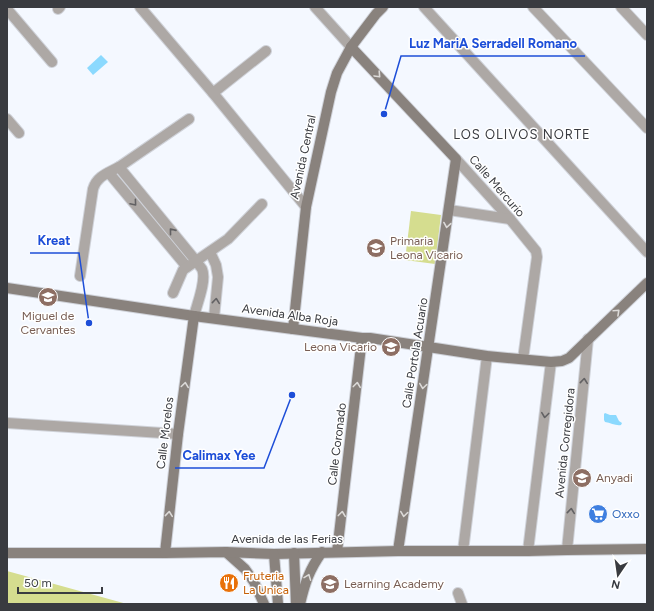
<svg xmlns="http://www.w3.org/2000/svg" width="654" height="611" viewBox="0 0 654 611" font-family="Figtree,sans-serif">
<rect width="100%" height="100%" fill="#f4f8ff"/>
<!-- green -->
<g fill="#d5dd8f">
<path d="M411 211 441 215 435 264 405 260Z"/>
<path d="M7 571 127 604H7Z"/>
</g>
<!-- water -->
<g fill="#8bd9fe">
<path d="M101 55 108 62 93 75 87 68Z"/>
<path d="M605 413 610 415H616L619 421 622 423 621 425C616 426 611 423 605 422L604 420V414Z"/>
</g>
<g fill="none" stroke-linecap="round" stroke-linejoin="round">
<!-- street casing -->
<g stroke="#cfd2d9" stroke-width="12">
<g id="street">
<path d="M140 7 213 93 306 207"/>
<path d="M315 7 351 47"/>
<path d="M424 7 647 252"/>
<path d="M533 7 647 128"/>
<path d="M621 7 647 35"/>
<path d="M7 9 52 62"/>
<path d="M58 9 60 7"/>
<path d="M213 93 266 51"/>
<path d="M7 119 19 133"/>
<path d="M456 159 510 219 536 251 537 257 523 359"/>
<path d="M119 167 196 261C198 264 200 266 202 269 207 280 197 304 194 316"/>
<path d="M109 173 187 267"/>
<path d="M449 210 510 219"/>
<path d="M210 252 216 265 218 277 214 318"/>
<path d="M80 276 93 189C97 176 108 173 119 167L189 119"/>
<path d="M173 293 183 270 228 239 262 204"/>
<path d="M7 423 178 434"/>
<path d="M567 550 588 339"/>
<path d="M463 551 487 356"/>
<path d="M528 551 551 362"/>
<path d="M458 593 462 604"/>
</g>
</g>
<!-- secondary casing -->
<g stroke="#cfd2d9" stroke-width="12">
<g id="secondary">
<path d="M351 47 456 159 398 551"/>
<path d="M7 288 194 316 362 338H370L487 356 551 362 562 361 569 358 647 283"/>
<path d="M293 329 306 207 331 92 337 73 351 47 376 14 383 7"/>
<path d="M226 552 245 569 254 582 264 604"/>
<path d="M337 552 362 338"/>
<path d="M7 553H165L226 552 274 554 398 551H528L567 550 647 549"/>
<path d="M165 553 178 434 194 316"/>
<path d="M294 553 296 604"/>
<path d="M274 554 278 604"/>
<path d="M300 604C305 583 309 570 322 552"/>
</g>
</g>
<!-- street -->
<use href="#street" stroke="#ada8a5" stroke-width="10"/>
<!-- secondary -->
<use href="#secondary" stroke="#89827d" stroke-width="10"/>
</g>
<!-- one-way arrows -->
<defs><path id="oneway-chevron" d="M-2-3.5L2.5 0L-2 3.5" fill="none" stroke-width="1.6" stroke-linecap="round" stroke-linejoin="round"/></defs>
<g stroke="#dcdad8">
<use href="#oneway-chevron" transform="translate(378 75) rotate(47)"/>
<use href="#oneway-chevron" transform="translate(447 225) rotate(99)"/>
<use href="#oneway-chevron" transform="translate(617 312) rotate(-43)"/>
<use href="#oneway-chevron" transform="translate(185 385) rotate(-82)"/>
<use href="#oneway-chevron" transform="translate(357 385) rotate(-83)"/>
<use href="#oneway-chevron" transform="translate(423 386) rotate(98)"/>
<use href="#oneway-chevron" transform="translate(169 514) rotate(-84)"/>
<use href="#oneway-chevron" transform="translate(342 514) rotate(-83)"/>
<use href="#oneway-chevron" transform="translate(404 514) rotate(98)"/>
<use href="#oneway-chevron" transform="translate(308 577) rotate(-69)"/>
</g>
<g stroke="#626163">
<use href="#oneway-chevron" transform="translate(134 203) rotate(50)"/>
<use href="#oneway-chevron" transform="translate(172 231) rotate(-129)"/>
<use href="#oneway-chevron" transform="translate(216 301) rotate(-84)"/>
<use href="#oneway-chevron" transform="translate(584 381) rotate(-84)"/>
<use href="#oneway-chevron" transform="translate(545 415) rotate(97)"/>
<use href="#oneway-chevron" transform="translate(571 511) rotate(-84)"/>
</g>
<!-- icons -->
<defs>
<g id="school-disc" transform="scale(1)"><circle r="9.5" fill="#8d6e63" stroke="#fff"/><path d="M0-5L7-2L0 1L-7-2ZM-4 1L0 2.5L4 1V4Q0 6-4 4Z" fill="#fff"/></g>
<g id="supermarket-disc" transform="scale(1)"><circle r="9.5" fill="#3f7fe0" stroke="#fff"/><path d="M-6-5.5h2.5l.6 2H6L4.5 2H-2.5L-4.4-4H-6ZM-1.5 3.2a1.3 1.3 0 1 0 .1 0ZM3 3.2a1.3 1.3 0 1 0 .1 0Z" fill="#fff"/></g>
<g id="restaurant-disc" transform="scale(1)"><circle r="9.5" fill="#e8710a" stroke="#fff"/><path d="M-5-6h1v4h1v-4h1v4h1v-4h1v5L-1.5 .5V6h-2V.5L-5-1ZM5-6V6H3V1.5H1.5Q1.5-4 5-6Z" fill="#fff"/></g>
</defs>
<g fill-rule="evenodd">
<use href="#school-disc" x="376" y="248"/>
<use href="#school-disc" x="48" y="297"/>
<use href="#school-disc" x="391" y="347"/>
<use href="#school-disc" x="582" y="478"/>
<use href="#supermarket-disc" x="598" y="514"/>
<use href="#restaurant-disc" x="229" y="583"/>
<use href="#school-disc" x="330" y="584"/>
</g>
<g text-anchor="middle" dominant-baseline="central" stroke-width="3" stroke-linejoin="round" paint-order="stroke">
<!-- street labels -->
<g font-size="12" fill="#393b40" stroke="#fff">
<text transform="translate(303 157) rotate(-78)">Avenida Central</text>
<text transform="translate(497 186) rotate(49)">Calle Mercurio</text>
<text transform="translate(290 315) rotate(8)">Avenida Alba Roja</text>
<text transform="translate(415 353) rotate(-81)">Calle Portola Acuario</text>
<text transform="translate(165 433) rotate(-83)">Calle Morelos</text>
<text transform="translate(565 443) rotate(-84)">Avenida Corregidora</text>
<text transform="translate(337 444) rotate(-83)">Calle Coronado</text>
<text x="287" y="539">Avenida de las Ferias</text>
</g>
<!-- education labels -->
<g font-size="12" fill="#785e54" stroke="#fff" text-anchor="start">
<text x="390" y="241">Primaria<tspan x="390" dy="14">Leona Vicario</tspan></text>
<text x="48" y="316" text-anchor="middle">Miguel de<tspan x="48" dy="14">Cervantes</tspan></text>
<text x="377" y="347" text-anchor="end">Leona Vicario</text>
<text x="596" y="478">Anyadi</text>
<text x="344" y="584">Learning Academy</text>
</g>
<!-- shop labels -->
<g font-size="12" fill="#366cbe" stroke="#fff" text-anchor="start">
<text x="612" y="514">Oxxo</text>
</g>
<!-- food labels -->
<g font-size="12" fill="#c56008" stroke="#fff" text-anchor="start">
<text x="243" y="576">Fruteria<tspan x="243" dy="14">La Unica</tspan></text>
</g>
<!-- neighbourhood labels -->
<g font-size="13" letter-spacing="1" fill="#393b40" stroke="#fff">
<text x="522" y="134">LOS OLIVOS NORTE</text>
</g>
</g>
<!-- callouts -->
<path fill="none" stroke="#1d4ed8" stroke-width="1.5" d="M384 114L401 56H585M89 323L79 253H30M292 395L264 468H175"/>
<g fill="#1d4ed8" stroke="#fff" stroke-width="1.5">
<circle cx="384" cy="114" r="4"/>
<circle cx="89" cy="323" r="4"/>
<circle cx="292" cy="395" r="4"/>
</g>
<g font-size="13" text-anchor="middle" font-weight="bold" fill="#1d4ed8" stroke="#fff" stroke-width="3" stroke-linejoin="round" paint-order="stroke">
<text x="493" y="48">Luz MariA Serradell Romano</text>
<text x="54" y="245">Kreat</text>
<text x="219" y="460">Calimax Yee</text>
</g>
<!-- border -->
<rect width="654" height="611" fill="none" stroke="#393b40" stroke-width="16"/>
<!-- north arrow -->
<g transform="translate(618 575) rotate(193)" stroke="#ffffff" stroke-width="3" paint-order="stroke">
<path d="M0-3L7 15L0 10L-7 15Z" fill="#393b40"/>
<text y="-6" font-size="11" font-weight="bold" text-anchor="middle" fill="#393b40">N</text>
</g>
<!-- scale -->
<path d="M18 587v6h84v-6" fill="none" stroke="#393b40" stroke-width="2"/>
<text x="24" y="587" font-size="12" fill="#393b40" stroke="#ffffff" stroke-width="3" paint-order="stroke">50 m</text>
</svg>
